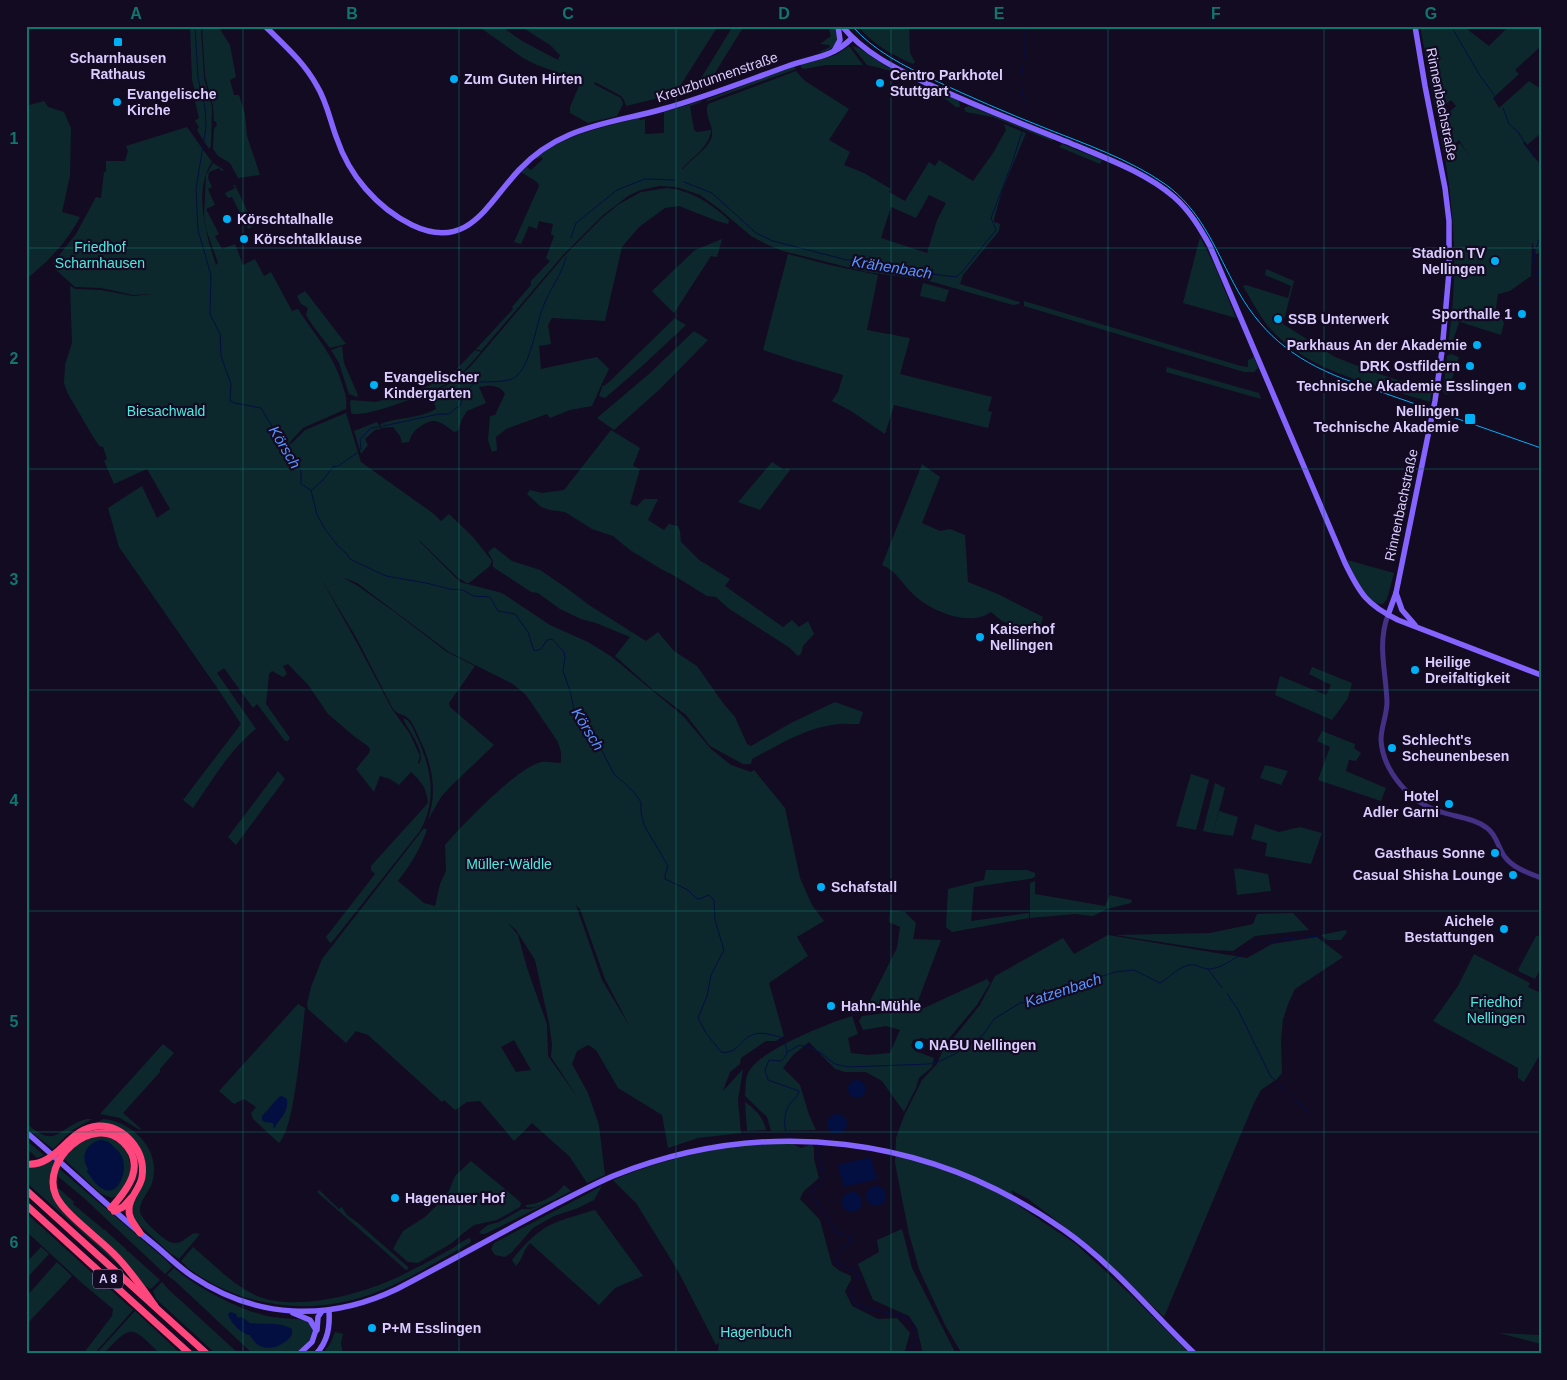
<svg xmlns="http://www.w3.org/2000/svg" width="1567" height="1380" viewBox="0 0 1567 1380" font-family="Helvetica,sans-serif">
<rect width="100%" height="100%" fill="#130b22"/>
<!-- green -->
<g fill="#0d282c" fill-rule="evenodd">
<path d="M190 26H201V28L204 78 212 107 211 146 209 149 197 130 199 127 195 121 199 118 195 101 197 97 192 80Z"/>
<path d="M202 26H218L230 45 236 77 230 80 234 95H239L245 114 247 136 260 175 238 178 230 163 218 156 213 149 214 129 217 125 216 122 214 121 213 106 205 76Z"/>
<path d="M478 26H501L522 41 558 60 560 55 550 45 520 26H718L675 94 626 106 624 100 621 96 595 82 594 84 621 98 623 104 617 116 588 123 570 113V107L581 81 537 65 523 58Z"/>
<path d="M733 26H744L708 84 695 88Z"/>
<path d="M828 26H835C842 43 834 51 817 53L830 47 829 45 820 44 831 36Z"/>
<path d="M858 26H909L910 53 915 62 913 64C894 56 871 43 858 26Z"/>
<path d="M1420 26H1468L1467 29 1489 46 1509 26H1541V46L1515 70 1519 74 1493 98 1499 108 1529 81 1541 89V133L1527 145 1525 141 1523 143 1539 163 1541 162V252L1536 254 1532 242 1531 276 1510 291 1498 294 1496 308 1504 323 1501 335 1457 321 1459 323 1450 349 1448 344C1458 282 1455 219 1445 158L1460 143 1470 157 1459 140 1444 154 1438 122 1456 106 1451 100 1436 112Z"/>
<path d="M849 46 863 65H826L804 69 801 68V64L836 55Z"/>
<path d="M852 46 859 48 887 67 959 101 960 107H956C931 87 899 71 867 65Z"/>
<path d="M794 66 796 69 716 98 708 101 706 100Z"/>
<path d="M796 71 805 81 849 109 829 140 850 152 844 165 864 173 891 189 889 192 905 201 929 162 935 166 939 160 973 181 993 153 1006 130 1004 124 1026 133 1002 191 994 219V222L1000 224 999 231 963 275 960 284 1020 302 1019 304 1013 305 926 280 867 272 783 251 768 245 751 236 718 208 700 195 677 187 659 186 641 190 628 196 602 216 564 254 481 351 476 349 513 309 512 307 531 285V281L550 261 546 258 554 236 551 234 553 224 539 221 537 229 529 226 521 244 514 242 539 186 537 182 521 172 527 167 531 170 543 159 541 157 537 159 536 157C567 134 603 127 639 118L640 120 645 119V134L664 133V112L701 101 702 102 690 106 694 130 697 132 711 130C710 147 692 157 682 169H683C690 160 707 149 711 139 716 127 703 116 708 104ZM929 195 946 203 937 220 927 253 881 238 891 207 916 218Z"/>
<path d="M44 101 48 107 64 112 71 128 70 176 62 212 80 217C67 242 48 262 26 279V106Z"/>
<path d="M969 106 1053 139V140L1052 141 993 117 966 112 964 108Z"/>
<path d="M187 127 212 162C193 190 206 235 216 265L218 263 206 229 204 216 206 175 213 163 224 170 221 171 219 168 209 172 208 178 212 187 208 189 215 205 206 209 219 234 215 236 222 249 235 244 243 265 255 259 264 276 271 272 292 311 298 309C316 337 335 356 344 390 346 396 347 402 346 409L303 428 289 443 291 444 305 430 346 413 361 462 434 514 441 521 449 514 473 537 492 561 490 566 469 583H467L457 577 420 541H419L460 582 502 593 550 625 588 642 612 657 683 716 711 749 731 765 751 772 754 770 785 808 800 878 812 905 824 921 797 937 808 956 769 983 784 1036 776 1041H766L741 1058 740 1064 730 1072 723 1091 743 1069 738 1100 741 1133 698 1138 668 1148 662 1115 618 1088 596 1050 588 1045 577 1051 572 1064 588 1093 599 1125 605 1175 587 1183 570 1157 532 1123 514 1141 480 1101 467 1102 455 1110 444 1100 442 1102 368 1035 356 1031 346 1043 308 1009 307 1004 311 987 322 959 424 828 427 830C419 851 411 864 398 881L424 903 435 906 440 884 446 871 445 845C462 826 518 766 542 762 547 761 555 763 561 763V752L558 742 526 695 513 684 449 652 357 583 342 577 358 586 396 613 447 652 475 666 449 703 450 707 494 745 450 787 441 797 428 820C437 793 433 769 422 744 418 736 415 726 409 719 404 714 398 715 393 709L357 639 320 577 356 641 392 709 410 734 420 756 418 763 419 764C427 752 407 729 403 718 410 720 413 728 416 735 431 767 438 798 420 831L332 942 330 943 326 937 375 874 371 870V866L428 803C426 786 422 783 411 772L399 785 390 779 380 776 374 792 356 769 369 753 370 749 368 746 355 737 328 714 309 686 288 664 283 666 287 674 283 677 272 671 269 674 266 704 290 738 288 741H285L257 704 253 708 224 668 217 673 256 729C231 748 211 782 193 808L183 800 241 724 220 692 119 547 108 508 142 486 157 518 170 509 147 469 114 484 104 461 107 459 103 447 99 446 92 435 68 394 64 383 65 365 72 343 70 286 76 289 101 290 133 296 152 294 133 295 101 288 75 287 55 269 53 263 76 234 96 197 101 198 104 172H106V161H125L128 151 126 146ZM576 905 580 909 605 979 630 1027 602 980ZM508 923 516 930 535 960 549 1023 552 1044 551 1057 578 1098 548 1056 547 1024 527 968 518 935ZM514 1040 531 1070 516 1072 501 1047Z"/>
<path d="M1062 144 1102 160 1100 164 1059 147Z"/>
<path d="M233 185H235L254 225 248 229 232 197 228 198 225 193 235 188Z"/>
<path d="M667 188C693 191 710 203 729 220L728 224 717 221 679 206 665 208 639 227 622 247 605 321 552 318 548 325 551 344 539 346 541 369 597 357 609 369 604 379 592 406 570 410 550 418 547 414 506 429 496 437 497 450 492 452 488 440 490 416 495 415 505 394C499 384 490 385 479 387L486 403 467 411 462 419 458 431 454 432C442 423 435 416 421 426 414 431 412 433 409 442L402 443 400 436 393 427 382 428 380 424C398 417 419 419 436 409L431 393 453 382 471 366 565 255 603 217 619 204 641 192Z"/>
<path d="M1200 237 1214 264 1236 318 1183 303Z"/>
<path d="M722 239 717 257 711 256 674 313 652 291 695 250Z"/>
<path d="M788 254 830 265 878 275 867 330 910 338 900 374 992 397 988 411 992 412 988 428 894 405 885 434 851 411 832 401 838 392 843 375 793 360 763 350Z"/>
<path d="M1266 269 1294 281 1283 324 1335 357 1373 372 1432 391 1430 402C1374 384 1307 373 1267 325 1258 313 1251 299 1243 286L1246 285 1288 298 1291 286 1265 275Z"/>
<path d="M923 283 949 290 945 302 920 296Z"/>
<path d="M305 291 346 344 330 348 313 326 306 315 308 308 301 304 297 296Z"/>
<path d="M1024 301 1241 366 1248 367V360L1254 357 1258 368 1254 372H1244L1024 306Z"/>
<path d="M672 317 686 325 641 367 605 398 599 396 603 385 604 386 610 381 674 319Z"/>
<path d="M694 331 708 340 660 389 614 430 597 418 649 374Z"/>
<path d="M342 346 344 363 358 395 357 397 349 394 339 363 331 350Z"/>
<path d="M475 350 481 352C472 362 464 372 453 380 440 389 364 420 351 413L350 402 351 400 376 402 428 386 455 371Z"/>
<path d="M1451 354 1459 357 1447 395 1443 392 1447 356Z"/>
<path d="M1167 367 1259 393 1261 399 1166 372Z"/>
<path d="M377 422 381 429 375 430 365 439 368 445 361 454 354 431Z"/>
<path d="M611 430 640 448 633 466 640 469 630 504 637 506 644 499H658L648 520 664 530 669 524 678 526 680 531 681 542 699 560 730 579 725 586 783 627 792 620 799 627 808 621 814 634 803 646 801 654 798 656 790 648 728 608 716 597 707 596 673 575 661 569 630 550 613 536 592 529 565 512 550 510 541 507 527 494 530 490 542 493 564 490Z"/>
<path d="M772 462 784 470 787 468 790 470 760 510 738 502Z"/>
<path d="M922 464 940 477 922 523 940 531 950 529 965 535 968 582 998 594 1043 617 1037 636 1002 621 991 612C969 628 929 610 913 594 901 583 897 571 882 565Z"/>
<path d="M494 547 512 561 540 570 568 589 589 605 646 641 658 632 674 651 697 666 723 703 735 717 747 744 751 746 791 723 835 702 863 712 859 724C850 724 840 723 832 725 803 729 777 746 752 759L751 764H743L710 746 686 715 653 690 615 656 630 637 596 623 581 619 560 609 538 593 531 592 493 567V561L488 552Z"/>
<path d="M1347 560 1394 573 1387 599 1383 604C1365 606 1354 573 1347 560Z"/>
<path d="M1312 667 1352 683 1348 698 1332 720 1275 695 1280 676 1326 695 1331 685 1309 674Z"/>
<path d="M1322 731 1355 744 1354 748 1361 753 1356 761 1349 760 1346 771 1386 788 1381 801 1318 780 1330 747 1317 741Z"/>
<path d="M1265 765 1288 771 1281 785 1260 778Z"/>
<path d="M278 771 285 779 236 845 228 837Z"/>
<path d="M1191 774 1209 780 1196 830 1176 826Z"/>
<path d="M1215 783 1225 788 1213 833 1203 831Z"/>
<path d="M1219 811 1238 817 1233 836 1213 833Z"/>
<path d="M1255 824 1279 832 1300 827 1322 833 1311 864 1265 856 1267 843 1251 839Z"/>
<path d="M1234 868 1239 871 1236 868 1268 874 1271 891 1237 895Z"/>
<path d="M986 870H1027L1035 873V877L1029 879 974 887 971 921 1029 913V918L952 932 946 927 948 889 984 880Z"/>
<path d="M1035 881V894L1105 906 1110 895 1132 900 1131 903 1107 909 1093 916 1075 914 1030 918V883Z"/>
<path d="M890 910 905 912 916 923 913 939 941 940 918 1001 867 1007 897 948 900 927 889 922Z"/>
<path d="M1293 913 1309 930 1255 936 1233 951 1212 950 1115 935 1210 933 1253 924 1257 914Z"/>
<path d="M1345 930 1347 932 1341 940H1327L1321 935Z"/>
<path d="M1108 935 1247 958 1272 944 1317 937 1343 957 1295 989 1289 1002 1283 1019 1281 1041 1282 1073 1277 1079 1261 1090 1254 1103 1164 1317 1094 1249 1028 1199 1011 1190 1019 1206 1076 1244 1130 1294 1190 1354H962L945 1325 919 1269 909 1234 895 1163 896 1138 904 1116 922 1080 937 1064 942 1052 980 1005 995 976 1063 938 1074 954Z"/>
<path d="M1536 936H1541V968L1535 979 1520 972 1518 970Z"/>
<path d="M1474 954 1530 983 1528 987 1541 993V1053L1524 1082 1518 1078V1068L1433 1021 1458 986Z"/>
<path d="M987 979 990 983 977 1005 946 1042 921 1038 913 1040 911 1046 915 1051 934 1058 932 1067 919 1078 916 1088 904 1112 882 1081 866 1072H845L835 1069 809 1042 793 1055 783 1068 800 1085 809 1115 816 1130 771 1131 767 1117 745 1096C746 1089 745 1079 748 1073 758 1051 828 1023 852 1016L858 1034 848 1038 851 1053 868 1055 890 1053 900 1030 886 1026 863 1030 859 1021 862 1016 924 1008Z"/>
<path d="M298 1004 305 1008C302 1033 295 1129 279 1143L253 1119 251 1113 256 1107 244 1099 234 1104 219 1091Z"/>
<path d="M163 1044 174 1053 160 1069V1072L123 1113 141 1129 140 1130 120 1118 100 1114Z"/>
<path d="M745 1102C756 1110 763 1117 766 1130L747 1131Z"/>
<path d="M86 1119H92L71 1131 53 1149 26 1128V1123C57 1150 55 1129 86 1119Z"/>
<path d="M103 1119C134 1122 162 1151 152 1183 149 1192 139 1201 140 1211 140 1219 166 1243 174 1243 182 1244 188 1236 194 1233L200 1234 179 1259 172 1254H171L134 1220 131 1206 145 1179 146 1171 144 1158 135 1142 95 1124Z"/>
<path d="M100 1128 120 1134 138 1157V1177L129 1195 128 1193C143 1174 134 1161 126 1141L88 1133 52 1171 51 1190 55 1200 123 1267 122 1268 26 1182V1167C53 1167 60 1144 80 1133 86 1130 94 1130 100 1128Z"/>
<path d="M101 1134C107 1137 115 1138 119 1142 136 1158 134 1189 112 1198L100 1193 63 1158 80 1141Z"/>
<path d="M26 1139 27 1141 44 1155 37 1158 26 1148Z"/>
<path d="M786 1141 801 1148 812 1144 814 1148V1159L819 1178 803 1192 800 1199 820 1220 832 1265 840 1271 851 1276V1280L845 1291 852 1306 878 1319 897 1318 910 1333 904 1354H718L719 1343 716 1345 678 1271 654 1232 636 1203 613 1180C668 1157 726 1145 786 1141Z"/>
<path d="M471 1161 518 1200 521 1203 520 1207 497 1220 474 1225 462 1234 452 1243 418 1263 408 1262 393 1249 403 1231 425 1217 437 1205 449 1191 455 1176Z"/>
<path d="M57 1167 166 1260 172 1267 165 1274 84 1198 55 1174Z"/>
<path d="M55 1185 74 1202 73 1204 102 1228V1229L105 1230 127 1250 126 1251 129 1252 160 1280 151 1289 145 1286 61 1200Z"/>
<path d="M564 1185 571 1191C559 1197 539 1210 526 1207V1205C539 1204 556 1196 564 1185Z"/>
<path d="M602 1186 594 1200 578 1208 554 1216 533 1228 512 1252 505 1257 495 1255 491 1249 494 1243Z"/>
<path d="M319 1190 339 1209 342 1207 347 1215 358 1223 408 1267V1269L406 1270 317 1192Z"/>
<path d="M544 1205 485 1234H481L479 1232 488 1225 499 1222 522 1209H530Z"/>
<path d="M595 1210 643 1276 615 1288 599 1305 530 1243C523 1250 523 1259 516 1266L512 1260C524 1245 538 1229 557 1222 569 1217 582 1214 595 1210Z"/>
<path d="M26 1213 133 1310 94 1354H83L112 1316 113 1309 82 1283 26 1231Z"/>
<path d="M902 1229 912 1268 956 1354H923L917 1328 909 1316 873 1300 858 1264 879 1252 877 1240Z"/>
<path d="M470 1238 471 1241 470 1243C438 1261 406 1281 372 1294 311 1316 243 1308 191 1270 186 1267 185 1264 181 1261L193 1247C212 1263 231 1283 253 1294 294 1315 372 1292 410 1271 424 1264 437 1257 451 1249 457 1246 463 1240 470 1238Z"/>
<path d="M41 1247 49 1254 26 1279V1263Z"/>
<path d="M57 1262 72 1276 26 1325V1297Z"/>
<path d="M174 1268C196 1287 237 1309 267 1316 280 1319 294 1318 307 1320L311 1324 314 1332C302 1361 279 1354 253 1354L175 1281 167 1275Z"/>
<path d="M162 1282 168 1289 239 1354H216L156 1299 153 1291Z"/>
<path d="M135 1311 181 1354H160C131 1325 132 1324 103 1354H96Z"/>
<path d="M335 1332 343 1334 341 1343 343 1354H323L331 1342Z"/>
<path d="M1499 1333 1541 1335V1344Z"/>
</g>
<!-- water -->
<g fill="#040f41">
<circle cx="857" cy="1089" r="9"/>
<path d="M282 1096 287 1099C289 1113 279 1119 274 1129L273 1123 264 1122 262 1120V1116L279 1097Z"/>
<circle cx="837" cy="1124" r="10"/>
<path d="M100 1140C109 1140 111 1144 116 1149 133 1162 120 1199 103 1189 96 1186 92 1178 87 1172L88 1169C80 1156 86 1144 100 1140Z"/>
<path d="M871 1157 877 1179 844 1187 838 1165Z"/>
<circle cx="876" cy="1196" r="10"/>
<circle cx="852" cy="1202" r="10"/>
<path d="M231 1312 236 1314 238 1318 242 1317 250 1323C264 1325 279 1321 292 1329V1335C281 1350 259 1354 250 1335 241 1334 230 1322 228 1314Z"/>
</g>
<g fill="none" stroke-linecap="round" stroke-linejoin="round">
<!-- stream -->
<g stroke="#040f41" stroke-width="1">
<path d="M195 26 198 78 205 108 206 127 196 189 198 230 211 275 210 314 220 334 221 356 231 384 230 401 235 403 261 408 283 445 301 471V484L311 490 317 515 325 529 338 546 346 553 350 559 356 562 386 576 426 583 450 589 463 590 473 596 490 597 498 611 515 614 528 632 534 651 541 649 547 640 552 639 564 652 565 657 563 671 570 691 575 714 583 724 592 732 614 774 633 791 641 802V813L644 825 668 866 665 875V879L688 890 696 898 699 899 709 895 714 900 715 920 724 950 711 975 707 996 698 1018 706 1033 721 1052C737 1055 741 1039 752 1035 760 1031 772 1035 780 1037 787 1046 791 1053 781 1061L769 1060 765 1070 768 1080 799 1091C798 1096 794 1099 790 1104 783 1113 783 1129 789 1138"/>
<path d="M1451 26 1479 74 1497 99"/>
<path d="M1503 108 1509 124 1518 132 1534 157"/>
<path d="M1025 110 1026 103 1023 96 1021 83 1025 49V26"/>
<path d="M1539 164 1541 169"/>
<path d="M684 182 712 193 756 233 773 241 847 260H862L914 272 956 277 962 272 996 230 991 218 1012 163 1022 132"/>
<path d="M571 238 576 223 617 190 645 179 675 180"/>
<path d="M1537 278 1534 254 1541 234"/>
<path d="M1538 281 1541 291"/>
<path d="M480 382C488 382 508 382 514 378 531 367 536 324 543 307 549 290 562 275 566 257"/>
<path d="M383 426 439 414H449L455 409 460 406 464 393 475 383"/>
<path d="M361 450 360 439 371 428 379 427"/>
<path d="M312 490 322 481 333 467 338 466 357 453"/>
<path d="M1268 943 1282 939 1320 936"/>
<path d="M1208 969 1222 988"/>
<path d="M1227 993 1238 1010 1271 1077 1275 1080"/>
<path d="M788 1052 799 1045 809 1047 821 1053 835 1064 848 1067 929 1064 940 1061 955 1054 983 1035 994 1019 1020 1003 1036 1001 1043 995 1056 990 1078 987 1090 980 1115 972 1134 970 1160 983C1169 978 1176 969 1186 966 1195 962 1201 969 1209 969 1223 969 1248 950 1259 940"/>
<path d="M1278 1084 1313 1116"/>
<path d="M818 1145C816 1158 826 1170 823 1178 820 1185 813 1188 809 1194L824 1211 835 1232 851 1237 850 1243C842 1248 832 1253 837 1263L858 1273 859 1279 852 1286C846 1327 915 1297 916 1336 917 1343 911 1348 910 1354"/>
</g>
<!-- tertiary -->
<path stroke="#443185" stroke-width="5" d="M1388 615C1377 644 1386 672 1387 702 1387 715 1381 727 1381 740 1383 772 1411 803 1441 812 1456 817 1474 818 1487 828 1497 835 1498 848 1505 857 1513 868 1529 873 1541 878"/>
<!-- secondary -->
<g stroke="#8463ff" stroke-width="5.5">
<path d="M265 26C284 45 304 62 317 86 327 102 330 121 337 139 349 175 377 208 412 225 468 252 487 204 519 170 533 155 550 143 569 135 599 122 632 118 663 109 706 97 746 81 788 66 813 57 832 58 852 38"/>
<path d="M842 26C864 53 895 68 926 83 973 105 1022 124 1070 143 1105 158 1145 172 1174 197 1190 211 1200 228 1210 246L1345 563C1360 594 1367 605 1398 620L1541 675"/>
<path d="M834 51 840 40 838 26"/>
<path d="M1396 593 1402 610 1415 625"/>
<path d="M1388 615 1396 593 1435 401 1442 351 1449 272V221L1445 188 1425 86 1415 26"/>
<path d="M26 1132C68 1168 108 1207 151 1242 165 1253 177 1266 192 1276 256 1319 328 1322 397 1289 449 1262 500 1233 552 1206 572 1196 592 1185 613 1176 765 1115 930 1135 1064 1230 1114 1265 1151 1312 1195 1354"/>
<path d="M293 1313 310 1320 316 1330 312 1342 299 1354"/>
<path d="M317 1330 318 1317 322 1311"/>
<path d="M316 1354C328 1341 330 1327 329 1310"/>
</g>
<!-- motorway -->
<g stroke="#ff477d" stroke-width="7">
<path d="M26 1164C58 1167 67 1128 98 1126 124 1125 146 1151 142 1177 140 1189 129 1197 129 1209 128 1218 135 1225 140 1233"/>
<path d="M26 1190 207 1354"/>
<path d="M26 1205 190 1354"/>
<path d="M111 1208C128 1189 147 1165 123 1142 92 1113 40 1161 56 1196 64 1214 100 1239 115 1255 130 1270 142 1288 155 1306"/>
<path d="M114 1211 123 1207 131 1198"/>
</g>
<!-- tram -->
<path stroke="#00b0f7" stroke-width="1" d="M852 26C874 51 904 66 934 80 970 97 1007 113 1045 128 1085 144 1129 159 1165 184 1200 209 1214 246 1233 282 1259 332 1292 359 1344 379L1541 448"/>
</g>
<!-- grid -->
<path fill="none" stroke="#0f766e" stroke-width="1" stroke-opacity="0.55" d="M243 26V1354M459 26V1354M676 26V1354M891 26V1354M1108 26V1354M1324 26V1354M26 248H1541M26 469H1541M26 690H1541M26 911H1541M26 1132H1541"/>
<!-- markers -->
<g fill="#00b0f7" stroke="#130b22" stroke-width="2">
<rect x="113" y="37" width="10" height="10" rx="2.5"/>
<circle cx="454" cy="79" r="5"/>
<circle cx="880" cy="83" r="5"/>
<circle cx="117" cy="102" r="5"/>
<circle cx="227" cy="219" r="5"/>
<circle cx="244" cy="239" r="5"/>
<circle cx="1495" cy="261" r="5"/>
<circle cx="1522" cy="314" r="5"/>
<circle cx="1278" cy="319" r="5"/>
<circle cx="1477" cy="345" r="5"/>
<circle cx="1470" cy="366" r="5"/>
<circle cx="374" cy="385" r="5"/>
<circle cx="1522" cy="386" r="5"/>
<rect x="1464" y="413" width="12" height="12" rx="2.5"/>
<circle cx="980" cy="637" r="5"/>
<circle cx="1415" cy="670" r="5"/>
<circle cx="1392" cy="748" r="5"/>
<circle cx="1449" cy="804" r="5"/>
<circle cx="1495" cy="853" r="5"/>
<circle cx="1513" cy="875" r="5"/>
<circle cx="821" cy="887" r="5"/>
<circle cx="1504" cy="929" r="5"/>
<circle cx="831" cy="1006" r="5"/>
<circle cx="919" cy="1045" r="5"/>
<circle cx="395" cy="1198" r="5"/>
<circle cx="372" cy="1328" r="5"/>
</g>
<g text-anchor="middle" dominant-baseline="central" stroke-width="4.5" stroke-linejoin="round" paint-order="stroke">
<!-- shield labels -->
<rect fill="#130b22" stroke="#9f92bd" stroke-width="1" x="93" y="1269.5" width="30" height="19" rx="4"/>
<g font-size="12" font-weight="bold" fill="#dbccff">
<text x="108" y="1279">A 8</text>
</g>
<!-- poi labels -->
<g font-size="14" font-weight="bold" fill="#dbccff" stroke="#130b22" text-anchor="start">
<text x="118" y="58" text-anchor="middle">Scharnhausen<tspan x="118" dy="16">Rathaus</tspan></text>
<text x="890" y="75">Centro Parkhotel<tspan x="890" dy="16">Stuttgart</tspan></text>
<text x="464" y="79">Zum Guten Hirten</text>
<text x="127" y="94">Evangelische<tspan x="127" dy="16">Kirche</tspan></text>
<text x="237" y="219">Körschtalhalle</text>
<text x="254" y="239">Körschtalklause</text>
<text x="1485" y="253" text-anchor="end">Stadion TV<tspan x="1485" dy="16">Nellingen</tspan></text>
<text x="1512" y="314" text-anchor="end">Sporthalle 1</text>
<text x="1288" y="319">SSB Unterwerk</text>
<text x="1467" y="345" text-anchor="end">Parkhaus An der Akademie</text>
<text x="1460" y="366" text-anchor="end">DRK Ostfildern</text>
<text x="384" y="377">Evangelischer<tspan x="384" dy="16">Kindergarten</tspan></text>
<text x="1512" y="386" text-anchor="end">Technische Akademie Esslingen</text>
<text x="1459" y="411" text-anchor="end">Nellingen<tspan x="1459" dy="16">Technische Akademie</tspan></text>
<text x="990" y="629">Kaiserhof<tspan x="990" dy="16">Nellingen</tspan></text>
<text x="1425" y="662">Heilige<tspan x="1425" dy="16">Dreifaltigkeit</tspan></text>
<text x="1402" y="740">Schlecht's<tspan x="1402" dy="16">Scheunenbesen</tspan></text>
<text x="1439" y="796" text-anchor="end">Hotel<tspan x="1439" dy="16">Adler Garni</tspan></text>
<text x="1485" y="853" text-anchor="end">Gasthaus Sonne</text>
<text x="1503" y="875" text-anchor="end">Casual Shisha Lounge</text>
<text x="831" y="887">Schafstall</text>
<text x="1494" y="921" text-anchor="end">Aichele<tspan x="1494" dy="16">Bestattungen</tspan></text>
<text x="841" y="1006">Hahn-Mühle</text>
<text x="929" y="1045">NABU Nellingen</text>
<text x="405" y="1198">Hagenauer Hof</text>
<text x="382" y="1328">P+M Esslingen</text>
</g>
<!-- street labels -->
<g font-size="14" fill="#dbccff" stroke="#130b22">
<text transform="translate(717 77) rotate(-19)">Kreuzbrunnenstraße</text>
<text transform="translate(1442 104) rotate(79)">Rinnenbachstraße</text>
<text transform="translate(1401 505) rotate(-78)">Rinnenbachstraße</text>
</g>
<!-- park labels -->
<g font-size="14" fill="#4ceae0" stroke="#130b22">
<text x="100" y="247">Friedhof<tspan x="100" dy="16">Scharnhausen</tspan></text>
<text x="166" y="411">Biesachwald</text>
<text x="509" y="864">Müller-Wäldle</text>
<text x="1496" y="1002">Friedhof<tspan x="1496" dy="16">Nellingen</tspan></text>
<text x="756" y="1332">Hagenbuch</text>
</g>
<!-- water labels -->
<g font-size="15" font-style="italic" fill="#5a94ff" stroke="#130b22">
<text transform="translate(892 267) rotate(9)">Krähenbach</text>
<text transform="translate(285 447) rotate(59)">Körsch</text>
<text transform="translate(588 729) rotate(58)">Körsch</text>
<text transform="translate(1063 990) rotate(-18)">Katzenbach</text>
</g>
</g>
<!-- border -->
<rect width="1567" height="1380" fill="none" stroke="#130b22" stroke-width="55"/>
<rect x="28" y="28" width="1512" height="1324" fill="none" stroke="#0f766e" stroke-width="2"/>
<g font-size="16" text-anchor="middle" font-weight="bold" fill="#0f766e">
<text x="136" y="19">A</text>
<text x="352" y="19">B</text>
<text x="568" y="19">C</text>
<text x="784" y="19">D</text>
<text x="999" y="19">E</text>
<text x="1216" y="19">F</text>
<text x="1431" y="19">G</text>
<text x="14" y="144">1</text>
<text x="14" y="364">2</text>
<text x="14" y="585">3</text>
<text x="14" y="806">4</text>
<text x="14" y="1027">5</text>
<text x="14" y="1248">6</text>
</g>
</svg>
